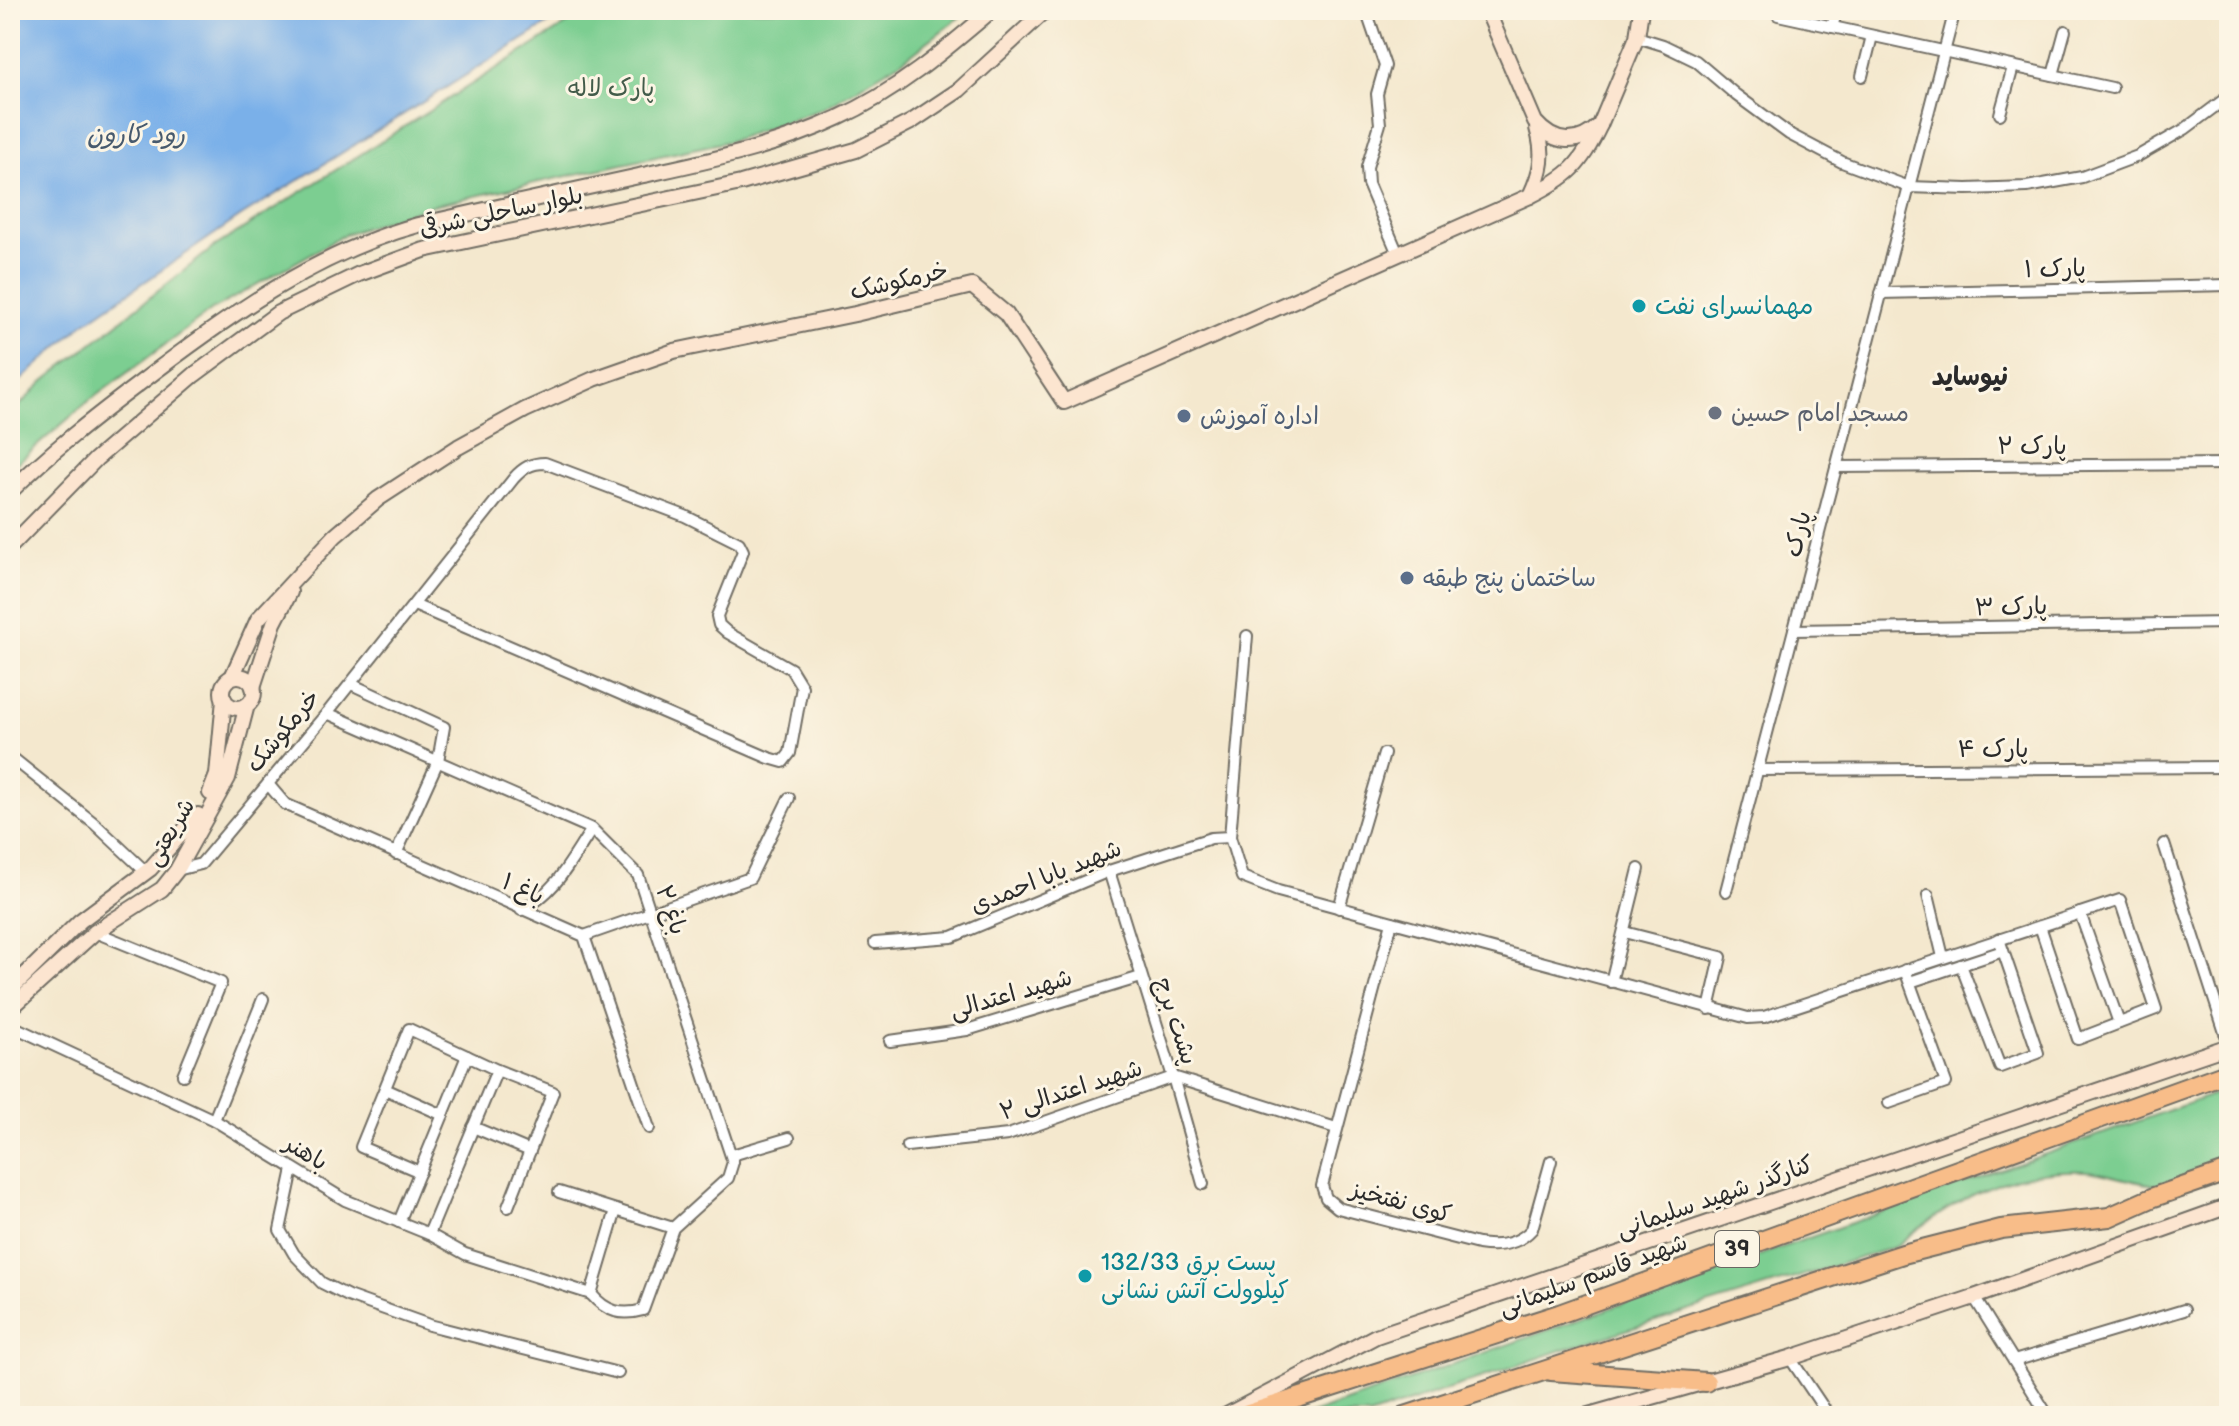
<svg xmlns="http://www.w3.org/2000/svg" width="2239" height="1426" viewBox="0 0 2239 1426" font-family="'Balsamiq Sans','Playpen Sans Arabic',sans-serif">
<rect width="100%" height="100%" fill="#fcf5e5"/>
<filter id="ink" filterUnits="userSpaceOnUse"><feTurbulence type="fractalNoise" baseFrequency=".0125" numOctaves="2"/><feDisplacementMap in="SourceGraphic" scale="16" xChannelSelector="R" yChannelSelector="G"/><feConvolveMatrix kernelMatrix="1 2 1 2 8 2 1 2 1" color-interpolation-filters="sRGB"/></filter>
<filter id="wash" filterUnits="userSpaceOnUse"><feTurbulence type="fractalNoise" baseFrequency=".006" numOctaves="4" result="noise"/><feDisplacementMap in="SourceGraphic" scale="32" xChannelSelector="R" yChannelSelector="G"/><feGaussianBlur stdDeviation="1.8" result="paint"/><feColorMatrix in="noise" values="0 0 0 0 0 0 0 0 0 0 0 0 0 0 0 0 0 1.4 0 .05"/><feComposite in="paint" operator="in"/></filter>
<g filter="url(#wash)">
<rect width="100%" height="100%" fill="#f4e8ce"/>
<!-- green -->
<g fill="#7cce91" stroke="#547c5e" stroke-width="2">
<path d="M589 10H969L905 59 822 109 730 141 433 205 346 234 212 310 89 401 10 469V415L44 381 214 247Z"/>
<path d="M2229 1089V1163C2213 1169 2179 1184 2165 1185 2144 1187 2108 1172 2085 1171 2008 1168 1953 1200 1895 1247L1568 1348 1369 1416H1306Z"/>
</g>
<!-- water -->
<path fill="#7ab0e9" stroke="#526e8a" stroke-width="2" d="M10 10H570L241 216 83 324 10 390Z"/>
</g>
<g filter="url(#ink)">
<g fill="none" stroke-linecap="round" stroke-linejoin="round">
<!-- street casing -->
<g stroke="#716d64" stroke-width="14">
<g id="street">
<path d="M1357 10 1368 16 1385 66 1377 94 1380 124 1367 167 1368 184 1398 254"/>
<path d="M1778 15 2112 88"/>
<path d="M1832 27 1837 10"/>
<path d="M1637 37 1663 45 1696 61 1736 95 1789 134 1842 162 1909 187 1967 189 2027 187 2082 177 2138 156 2185 129 2229 96"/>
<path d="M2053 75 2065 31"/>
<path d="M1862 76 1872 36"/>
<path d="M2000 114 2013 67"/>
<path d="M1881 293 2229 285"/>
<path d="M1836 467 2229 464"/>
<path d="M1794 630 2229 623"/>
<path d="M1247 636 1230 837 1242 877 1278 891 1748 1018 1764 1017 2120 900 2156 1009 2078 1039 2040 926"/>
<path d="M351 684 444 727 438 761 396 854"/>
<path d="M327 713 592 829 638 875 733 1162 728 1178 673 1228 643 1310C622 1316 606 1312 591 1294L616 1210 673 1228"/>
<path d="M10 756 95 824 145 871"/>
<path d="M1758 770 2229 767"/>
<path d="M268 784 285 804 584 936 649 1128"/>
<path d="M2164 844 2229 1045"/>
<path d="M177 870 201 864 327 713 514 478C523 468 531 463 545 463L685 516 739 543 743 551 717 616 719 625 728 633 791 669 802 687 790 753 783 762 769 758 414 605"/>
<path d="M1109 871 1173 1077 1203 1184"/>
<path d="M1726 891 1955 10"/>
<path d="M1928 895 1943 957"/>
<path d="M1339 908 1384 754"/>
<path d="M521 910C556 893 571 860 592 829"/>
<path d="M2080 913 2119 1023"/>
<path d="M1392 922 1322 1186 1326 1198 1338 1208 1478 1244C1498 1247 1518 1245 1532 1229L1551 1161"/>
<path d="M95 932 221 983 183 1075"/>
<path d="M1624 932 1721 957 1709 1009"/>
<path d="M584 936 750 878 789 798"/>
<path d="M875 943 952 937 1109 871 1211 838 1230 837"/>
<path d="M1961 965 2000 1067 2038 1053 1999 939"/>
<path d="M1611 982 1639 869"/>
<path d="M1910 982 2003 951"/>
<path d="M10 1025 214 1120 345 1200 429 1234 465 1254 591 1294"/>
<path d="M890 1041 967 1030 1141 977"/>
<path d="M497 1070 553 1092 508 1207"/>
<path d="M385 1089 443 1115"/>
<path d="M1889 1103 1946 1083 1905 970"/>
<path d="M214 1120 263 999"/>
<path d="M473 1127 530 1151"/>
<path d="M907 1146 1008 1135 1173 1077 1336 1128"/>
<path d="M732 1155 789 1138"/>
<path d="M293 1169 280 1230 294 1254 322 1283 348 1296 429 1325 618 1373"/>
<path d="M420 1172 361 1147 409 1029 467 1056"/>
<path d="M559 1192 616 1210"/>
<path d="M399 1222 467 1056 497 1070 429 1234"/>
<path d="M1974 1297 2048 1416"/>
<path d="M1790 1358 1829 1416"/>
<path d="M2014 1361 2184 1310"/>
</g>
</g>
<!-- secondary casing -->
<g stroke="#716d64" stroke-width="18">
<g id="secondary">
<path d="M1487 10 1535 122C1555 145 1578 146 1600 125L1637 37 1641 10"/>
<path d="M1530 196C1542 171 1545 154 1537 128"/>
<path d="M10 492C50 452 95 417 140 383 225 318 315 253 418 225 492 208 565 192 639 176 707 161 774 148 838 118 896 92 944 51 992 10"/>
<path d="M10 547 96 459 194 375 278 313 359 274 424 250 741 183 856 150 911 122 959 90 1046 10"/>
<circle cx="238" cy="692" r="16"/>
<path d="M232 677 258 619 335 536 378 499 458 447 525 410 594 379 674 351 855 314 972 286 1006 314 1064 402 1530 196C1570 176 1581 165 1600 125"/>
<path d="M253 687 274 623 290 592"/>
<path d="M210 793 217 775 224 699"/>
<path d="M10 990 80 921 150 869 198 815"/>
<path d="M10 1009 95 932 162 889 177 870 228 778 247 705"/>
<path d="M1225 1416 1376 1336 2229 1046"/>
<path d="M1585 1416 1790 1358 1974 1297 2229 1206"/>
</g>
</g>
<!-- highway casing -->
<g stroke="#716d64" stroke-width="22">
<g id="highway">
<path d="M1551 1371 1706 1382"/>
<path d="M1242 1416 1559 1314 2229 1072"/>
<path d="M1405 1416 1903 1254 2001 1229 2109 1217 2154 1197 2229 1171"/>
</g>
</g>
<!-- street -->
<use href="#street" stroke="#fff" stroke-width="10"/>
<!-- secondary -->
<use href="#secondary" stroke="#fce5d0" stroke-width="14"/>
<!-- highway -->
<use href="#highway" stroke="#f8bd89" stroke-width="18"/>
</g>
</g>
<!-- markers -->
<g fill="#0f9aa8" stroke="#fcf5e5" stroke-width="3">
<circle cx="1639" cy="306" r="8"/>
<circle cx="1085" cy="1276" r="8"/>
</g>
<circle fill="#6b7280" stroke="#fcf5e5" stroke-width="3" cx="1715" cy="413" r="8"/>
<g fill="#5c6f8a" stroke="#fcf5e5" stroke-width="3">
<circle cx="1184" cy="416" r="8"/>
<circle cx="1407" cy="578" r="8"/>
</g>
<g text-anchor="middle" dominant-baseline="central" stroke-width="6" stroke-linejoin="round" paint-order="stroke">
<!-- shield labels -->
<rect fill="#fcf5e5" stroke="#6a6863" stroke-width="2" x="1715" y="1231" width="44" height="36" rx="6"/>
<g font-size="22" font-weight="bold" fill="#2b2b2b">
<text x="1737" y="1249">39</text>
</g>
<!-- park labels -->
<g font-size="24" fill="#435c4a" stroke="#fcf5e5">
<text x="611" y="88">پارک لاله</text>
</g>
<!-- street labels -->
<g font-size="24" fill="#2b2b2b" stroke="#fcf5e5">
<text transform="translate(501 212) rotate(-12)">بلوار ساحلی شرقی</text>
<text transform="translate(2055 269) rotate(-1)">پارک ۱</text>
<text transform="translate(899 281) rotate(-13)">خرمکوشک</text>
<text x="2032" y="446">پارک ۲</text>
<text transform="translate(1798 534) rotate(-76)">پارک</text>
<text transform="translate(2011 607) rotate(-1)">پارک ۳</text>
<text transform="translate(283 731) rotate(-50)">خرمکوشک</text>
<text x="1993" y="749">پارک ۴</text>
<text transform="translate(170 832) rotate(-59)">شریعتی</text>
<text transform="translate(1046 877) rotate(-22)">شهید بابا احمدی</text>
<text transform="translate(523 889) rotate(24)">باغ ۱</text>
<text transform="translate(671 910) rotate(71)">باغ ۲</text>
<text transform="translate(1011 994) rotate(-16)">شهید اعتدالی</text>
<text transform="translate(1176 1021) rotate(72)">پشت برج</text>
<text transform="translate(1071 1090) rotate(-18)">شهید اعتدالی ۲</text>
<text transform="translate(306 1153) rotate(31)">باهنر</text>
<text transform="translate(1715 1197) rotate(-19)">کنارگذر شهید سلیمانی</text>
<text transform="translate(1401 1202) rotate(15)">کوی نفتخیز</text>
<text transform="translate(1593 1275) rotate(-20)">شهید قاسم سلیمانی</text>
</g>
<!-- culture labels -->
<g font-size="24" fill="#0d838f" stroke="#fcf5e5" text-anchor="start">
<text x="1655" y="306">مهمانسرای نفت</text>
<text x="1101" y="1262">پست برق 132/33<tspan x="1101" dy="28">کیلوولت آتش نشانی</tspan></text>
</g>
<!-- worship labels -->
<g font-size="24" fill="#5b616d" stroke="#fcf5e5" text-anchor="start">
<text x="1731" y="413">مسجد امام حسین</text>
</g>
<!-- service labels -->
<g font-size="24" fill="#4e5e75" stroke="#fcf5e5" text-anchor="start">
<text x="1200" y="416">اداره آموزش</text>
<text x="1423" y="578">ساختمان پنج طبقه</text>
</g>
<!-- water labels -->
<g font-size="26" font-style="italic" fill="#475a6e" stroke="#fcf5e5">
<text x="136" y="135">رود کارون</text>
</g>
<!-- neighbourhood labels -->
<g font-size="26" font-weight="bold" fill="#2b2b2b" stroke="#fcf5e5">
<text x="1970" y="377">نیوساید</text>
</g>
</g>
<!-- margin -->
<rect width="2239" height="1426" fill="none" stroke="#fcf5e5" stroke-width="40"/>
</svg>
